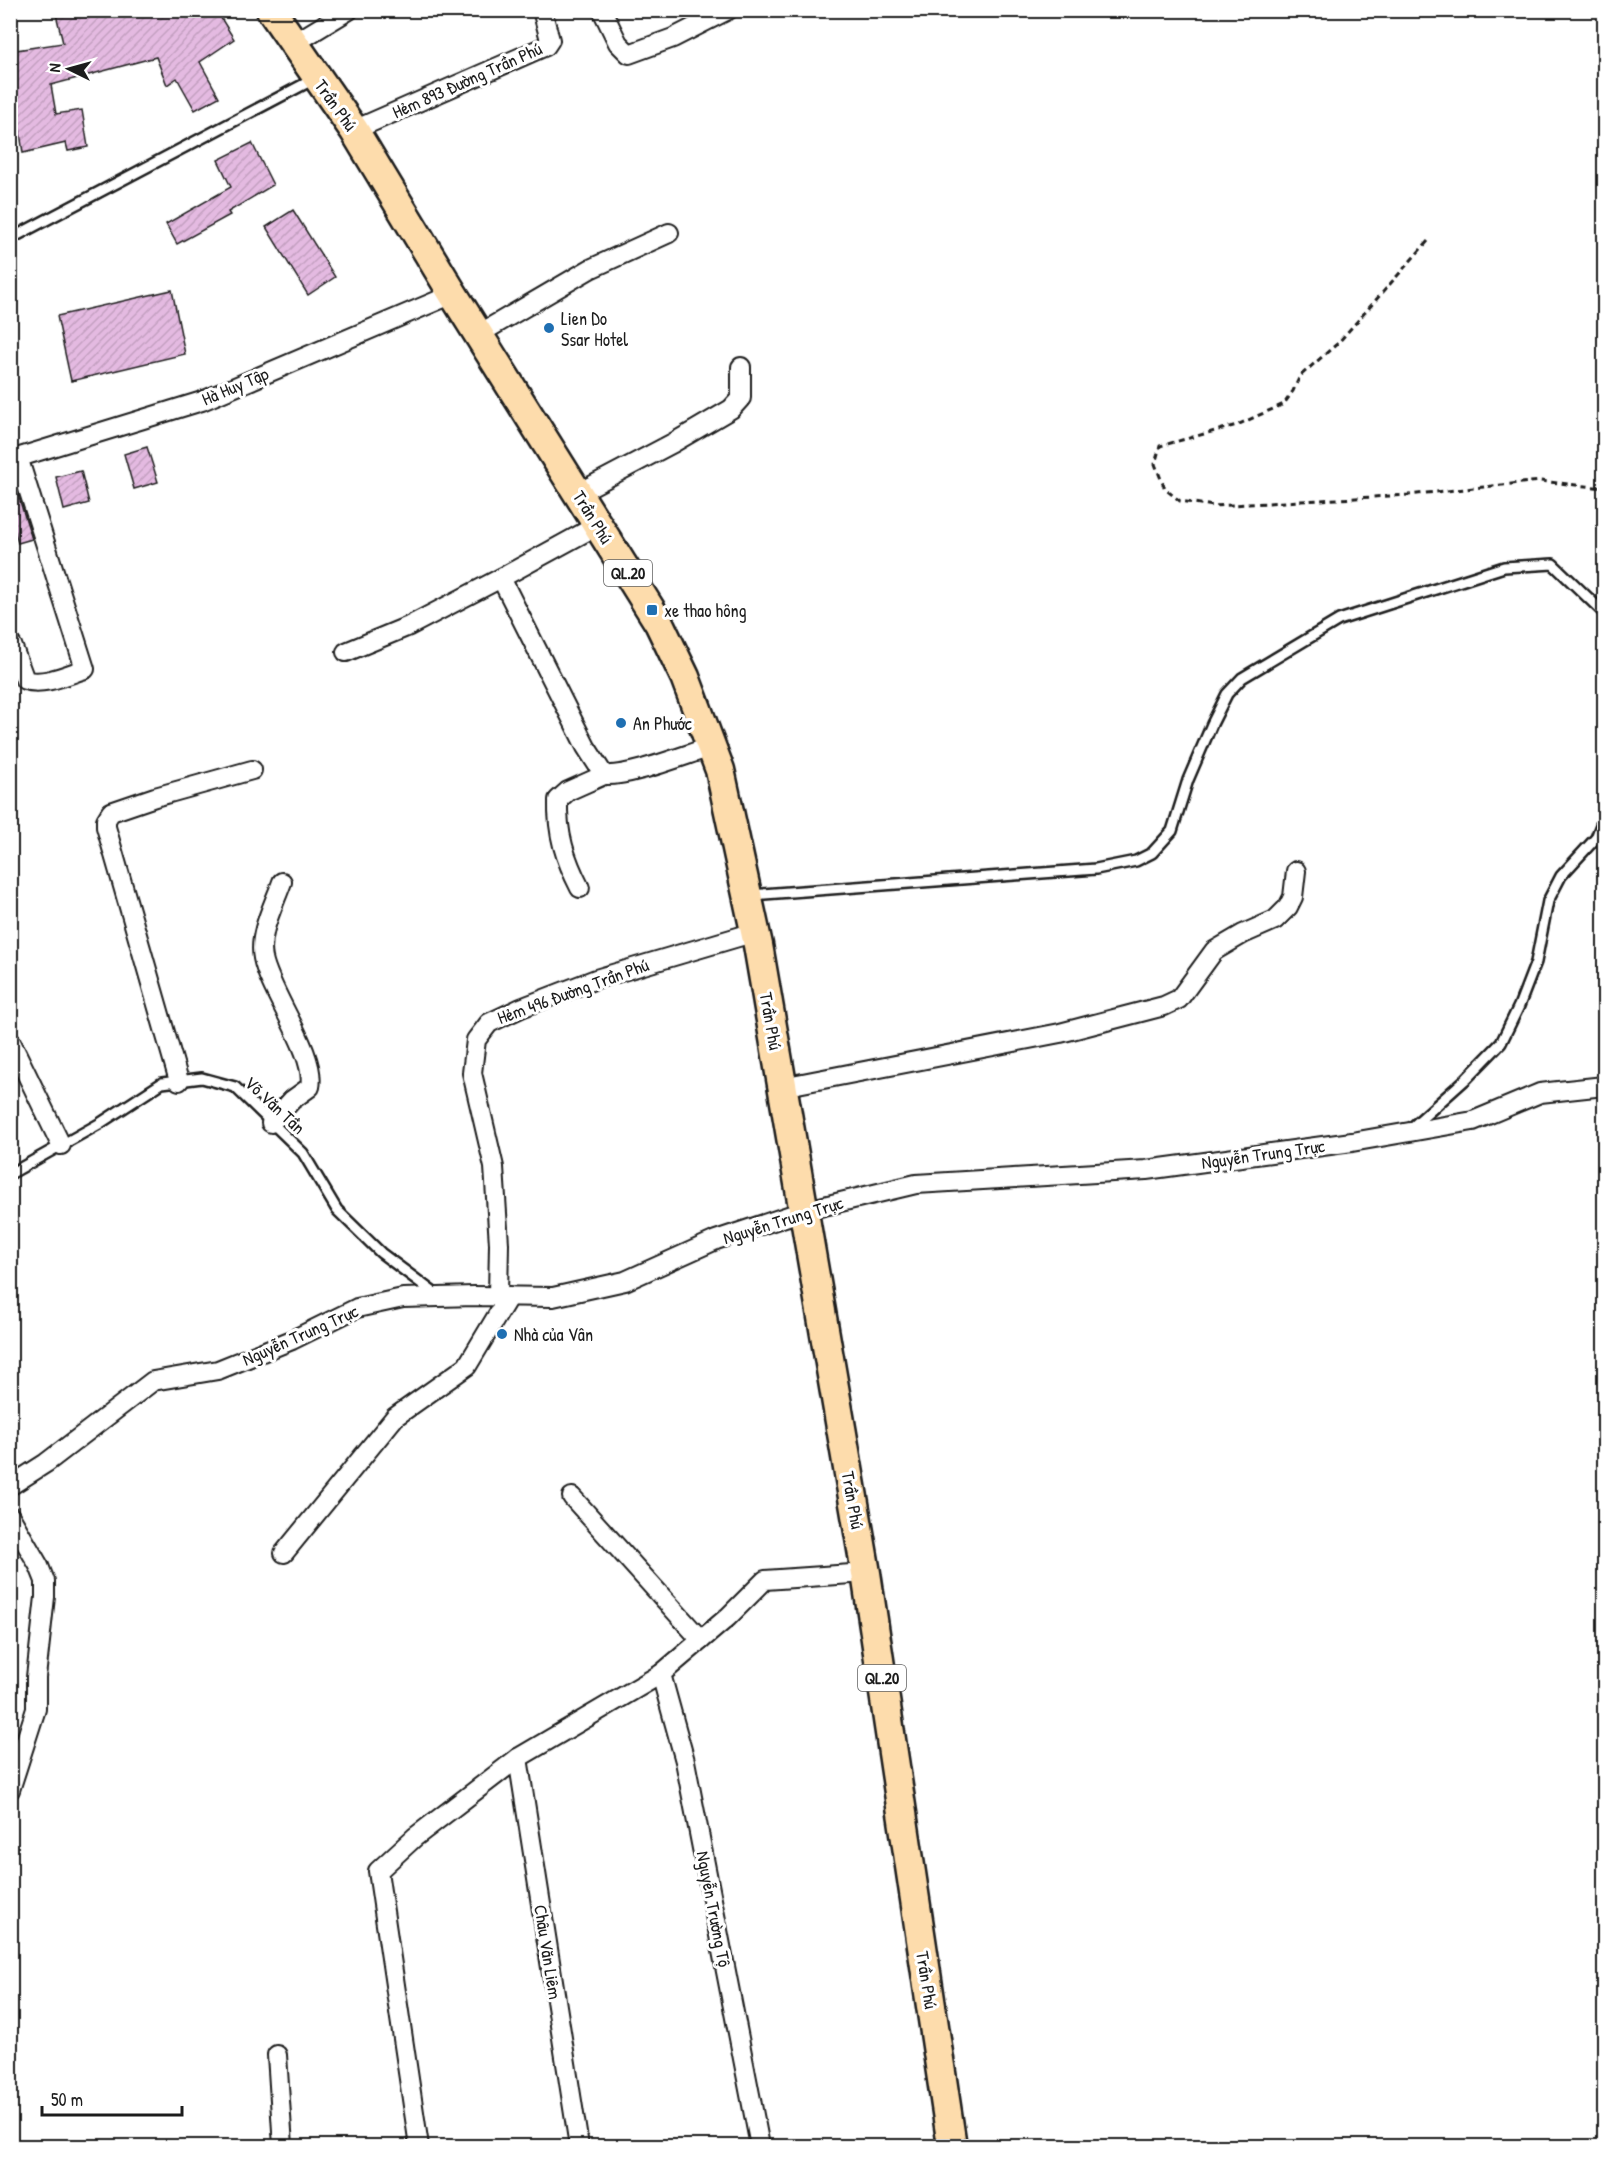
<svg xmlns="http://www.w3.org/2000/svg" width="1615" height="2157" viewBox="0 0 1615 2157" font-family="'Patrick Hand',sans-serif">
<defs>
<pattern id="building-hatch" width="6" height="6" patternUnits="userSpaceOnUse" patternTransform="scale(1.5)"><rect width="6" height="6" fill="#e4bae1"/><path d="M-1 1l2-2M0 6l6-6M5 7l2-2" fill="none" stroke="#c39fc0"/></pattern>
</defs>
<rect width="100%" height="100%" fill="#fff"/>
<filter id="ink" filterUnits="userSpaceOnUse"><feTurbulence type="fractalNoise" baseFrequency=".0167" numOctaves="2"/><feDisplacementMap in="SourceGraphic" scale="12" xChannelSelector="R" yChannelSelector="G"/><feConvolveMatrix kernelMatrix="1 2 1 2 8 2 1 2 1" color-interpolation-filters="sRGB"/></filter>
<g filter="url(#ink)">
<!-- building -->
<g fill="url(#building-hatch)" stroke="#1c1c1c" stroke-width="1.5">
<path d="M55 10H216L234 39 200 62 219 97 195 110 177 78 167 85 156 57 51 85 56 114 82 110 88 147 68 151 66 143 23 153 10 63V51L63 43Z"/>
<path d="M252 143 273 185 228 212 230 215 177 244 166 224 231 187 218 160Z"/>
<path d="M293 210 335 277 308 295 266 227Z"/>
<path d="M172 290 185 354 71 381 57 316Z"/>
<path d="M147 447 158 482 134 489 124 454Z"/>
<path d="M81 471 89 503 64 510 56 477Z"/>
<path d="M17 492 32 539 18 543 10 514V494Z"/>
</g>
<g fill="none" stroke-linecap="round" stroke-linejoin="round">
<!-- service casing -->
<g stroke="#1c1c1c" stroke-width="14">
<g id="service">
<path d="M10 239 314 79"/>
<path d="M750 895 1096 869 1136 861 1152 853 1172 831 1188 780 1212 724 1227 694 1242 678 1339 620 1504 567 1553 564 1604 613"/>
<path d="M1410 1129 1467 1078 1501 1043 1519 1006 1536 962 1548 901 1561 876 1596 838 1604 817"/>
<path d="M10 1174 99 1124 162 1083 202 1078 235 1087 303 1153 337 1210 381 1253 437 1295"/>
</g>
</g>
<!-- minor casing -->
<g stroke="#1c1c1c" stroke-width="22">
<g id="minor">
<path d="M602 10 618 43 629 54 673 38 728 10"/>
<path d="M293 44 349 10"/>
<path d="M354 130 546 46 550 40 542 10"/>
<path d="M479 334 590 269 669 233"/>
<path d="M10 460 202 401 453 294"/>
<path d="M578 493 673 443 731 409 741 398V367"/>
<path d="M501 578 586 747 604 775C630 777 684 755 711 747"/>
<path d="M12 645 25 680C44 686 66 675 85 669L18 457"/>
<path d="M346 652 409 626 501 578 598 525"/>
<path d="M580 888C565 859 557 834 558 800L568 791 604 775"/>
<path d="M10 1040 61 1145"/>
<path d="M179 1081 106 827V820L111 812 155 797 252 770"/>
<path d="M782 1087 1060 1033 1164 1006 1179 999 1214 951 1243 934 1275 920 1288 907 1293 897 1296 871"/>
<path d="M271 1123 292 1100 310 1087C317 1054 270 994 263 958 258 934 274 905 282 882"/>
<path d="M498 1296 499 1244 494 1167 472 1073 476 1040 489 1023 521 1008 596 979 755 932"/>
<path d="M10 1486 46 1463 153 1381 218 1370 292 1340 357 1308 403 1298 474 1296 553 1297 625 1281 716 1240 803 1211 916 1184 1146 1170 1352 1142 1473 1121 1540 1093 1604 1086"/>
<path d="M572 1497 701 1640"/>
<path d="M10 1516 39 1566 45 1581V1597L36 1677V1709L10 1790"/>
<path d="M284 1553 395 1417 467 1366 509 1296"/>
<path d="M661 1674 685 1761 760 2146"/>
<path d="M518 1758 579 2146"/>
<path d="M277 2055 283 2146"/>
<path d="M419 2146 378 1871 415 1837 518 1758 661 1674 728 1617 765 1580 866 1573"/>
</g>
</g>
<!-- trunk casing -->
<g stroke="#1c1c1c" stroke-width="33">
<path id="trunk" d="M271 10 354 130 453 294 659 623 685 677 720 770 758 945 866 1573 952 2146"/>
</g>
<!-- path -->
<path stroke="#1c1c1c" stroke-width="3" stroke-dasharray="6 4.5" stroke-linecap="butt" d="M1428 241 1338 343 1300 376 1293 391 1284 404 1237 425 1160 446 1155 464 1165 489 1180 501 1214 506 1408 495 1540 481 1604 488"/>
<!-- service -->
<use href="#service" stroke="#fff" stroke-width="9"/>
<!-- minor -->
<use href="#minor" stroke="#fff" stroke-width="18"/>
<!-- trunk -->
<use href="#trunk" stroke="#fddcac" stroke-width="28"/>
</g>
</g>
<!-- markers -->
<g fill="#1f6fb2" stroke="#fff" stroke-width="2">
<circle cx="549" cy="328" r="6"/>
<rect x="646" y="604" width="12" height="12" rx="3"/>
<circle cx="621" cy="723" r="6"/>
<circle cx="502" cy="1334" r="6"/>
</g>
<g text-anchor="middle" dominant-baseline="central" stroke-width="6" stroke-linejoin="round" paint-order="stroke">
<!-- shield labels -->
<g fill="#fff" stroke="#606060" stroke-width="1.5">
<rect x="604" y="560" width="48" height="26" rx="4.5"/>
<rect x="858" y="1665" width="48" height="26" rx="4.5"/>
</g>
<g font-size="16" font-weight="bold" fill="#1c1c1c">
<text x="628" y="573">QL.20</text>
<text x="882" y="1678">QL.20</text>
</g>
<!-- street labels -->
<g font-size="18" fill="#1c1c1c" stroke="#fff">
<text transform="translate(467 80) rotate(-24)">Hẻm 893 Đường Trần Phú</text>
<text transform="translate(336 105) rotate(54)">Trần Phú</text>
<text transform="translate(235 386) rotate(-23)">Hà Huy Tập</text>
<text transform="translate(593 517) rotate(58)">Trần Phú</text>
<text transform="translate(573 991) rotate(-20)">Hẻm 496 Đường Trần Phú</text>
<text transform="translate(771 1021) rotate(80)">Trần Phú</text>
<text transform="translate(275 1105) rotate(43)">Võ Văn Tần</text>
<text transform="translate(1263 1154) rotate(-8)">Nguyễn Trung Trực</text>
<text transform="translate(783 1220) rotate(-17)">Nguyễn Trung Trực</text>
<text transform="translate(300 1335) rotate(-24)">Nguyễn Trung Trực</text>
<text transform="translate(853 1500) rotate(80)">Trần Phú</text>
<text transform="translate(714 1909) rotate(79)">Nguyễn Trường Tộ</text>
<text transform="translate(548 1952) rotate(81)">Châu Văn Liêm</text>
<text transform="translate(927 1980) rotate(81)">Trần Phú</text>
</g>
<!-- poi labels -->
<g font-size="18" fill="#1c1c1c" stroke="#fff" text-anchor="start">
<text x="561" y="318">Lien Do<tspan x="561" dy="21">Ssar Hotel</tspan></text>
<text x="664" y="610">xe thao hông</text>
<text x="633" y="723">An Phước</text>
<text x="514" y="1334">Nhà của Vân</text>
</g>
</g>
<!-- margin -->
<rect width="1615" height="2157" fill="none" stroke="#fff" stroke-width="36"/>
<rect x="18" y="18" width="1579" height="2121" fill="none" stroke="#1c1c1c" stroke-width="2" filter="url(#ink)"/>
<!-- north arrow -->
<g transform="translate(69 69) rotate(275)" stroke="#ffffff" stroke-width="4.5" paint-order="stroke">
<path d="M0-4.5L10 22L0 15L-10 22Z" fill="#1c1c1c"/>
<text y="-9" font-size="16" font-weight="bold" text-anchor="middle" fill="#1c1c1c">N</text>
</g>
<!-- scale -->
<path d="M42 2106v9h140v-9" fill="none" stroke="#1c1c1c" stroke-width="3"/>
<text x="51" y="2106" font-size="18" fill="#1c1c1c" stroke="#ffffff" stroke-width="4.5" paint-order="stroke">50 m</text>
</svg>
